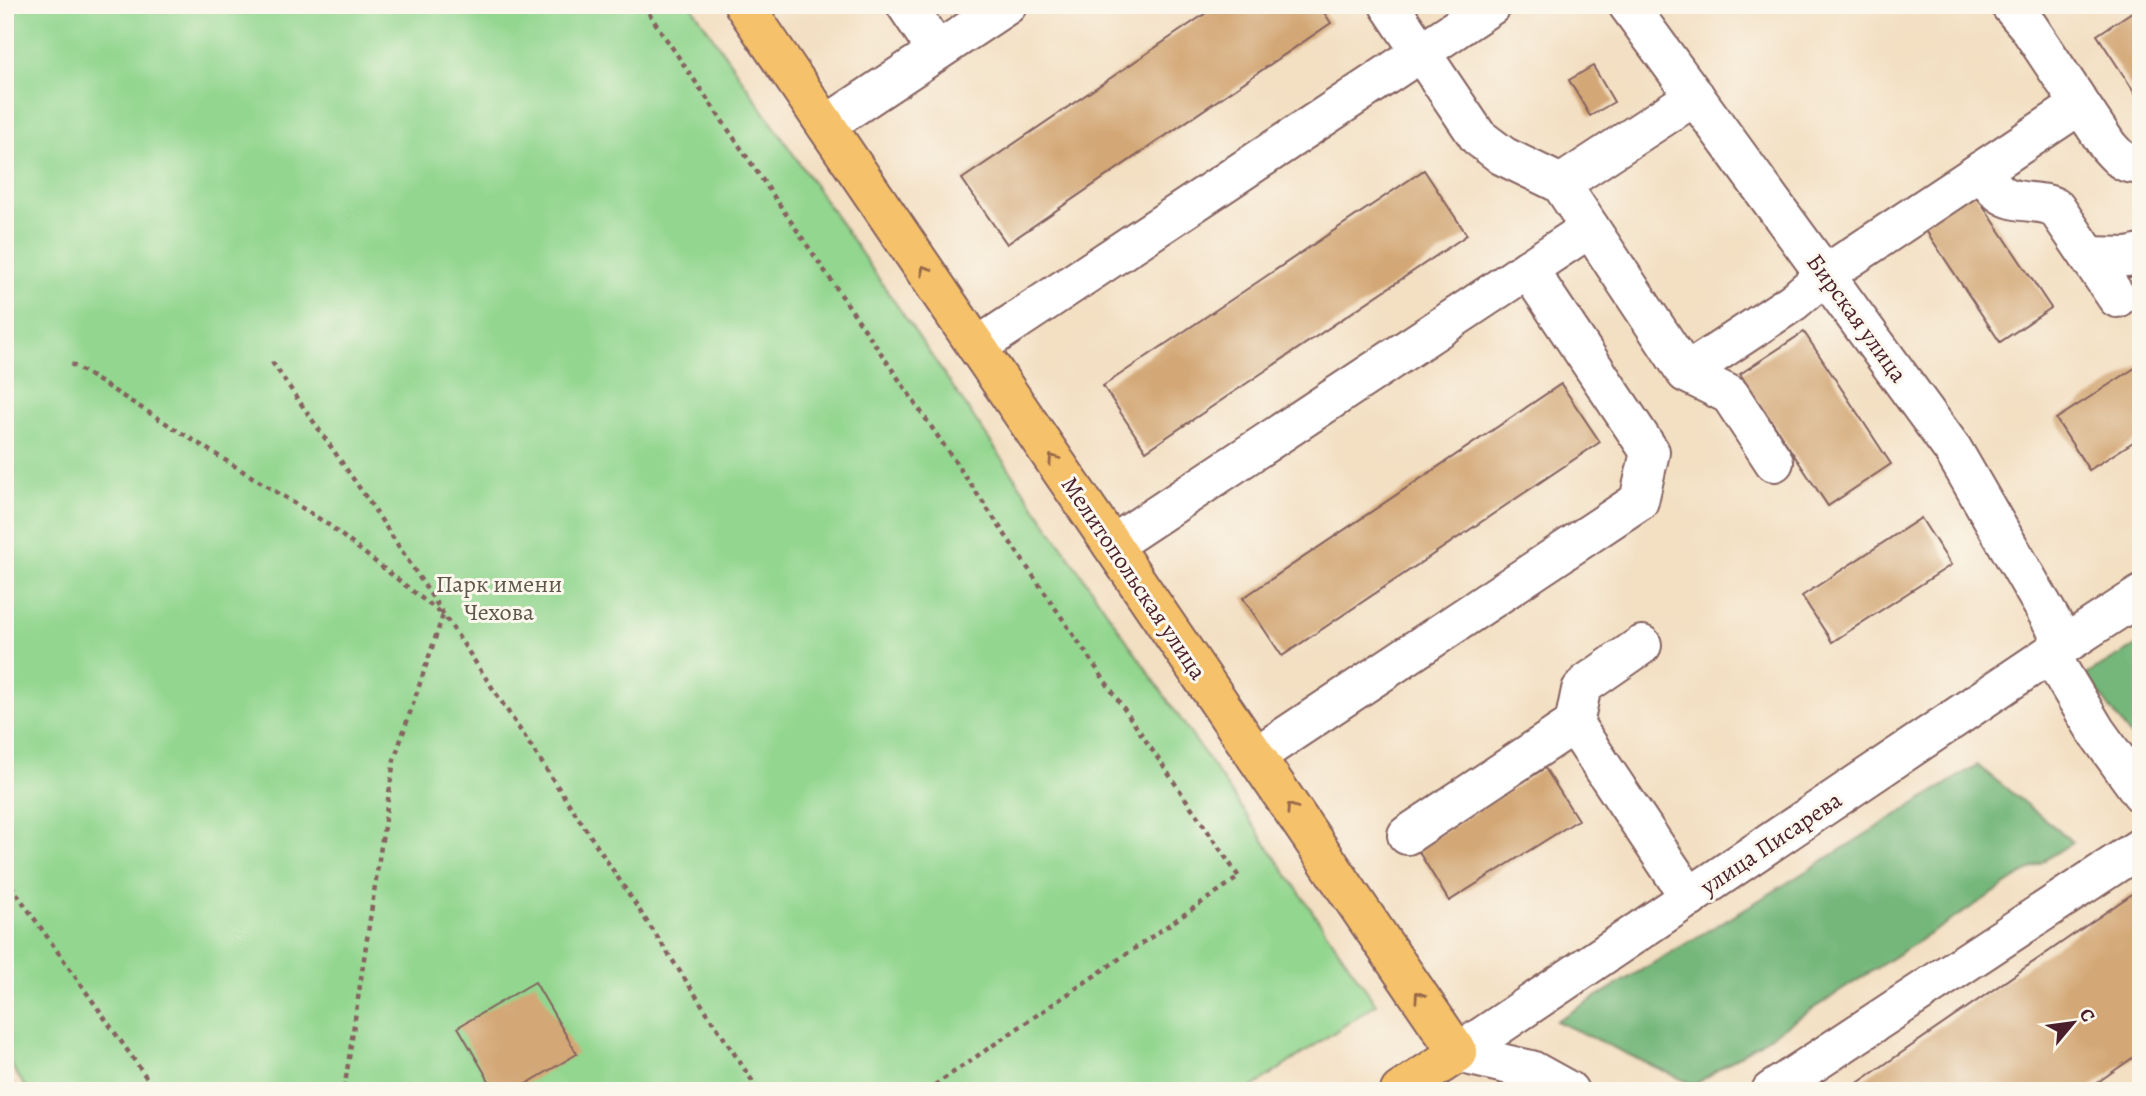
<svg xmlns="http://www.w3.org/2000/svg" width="2146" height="1096" viewBox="0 0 2146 1096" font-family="Alegreya,serif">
<rect width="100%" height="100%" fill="#fbf7ec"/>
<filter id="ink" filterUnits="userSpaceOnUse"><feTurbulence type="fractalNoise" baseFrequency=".0143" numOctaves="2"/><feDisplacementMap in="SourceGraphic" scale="14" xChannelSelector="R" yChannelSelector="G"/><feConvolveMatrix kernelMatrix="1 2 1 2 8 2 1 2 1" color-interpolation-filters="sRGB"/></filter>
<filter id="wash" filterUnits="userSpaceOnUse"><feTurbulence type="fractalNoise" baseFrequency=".00686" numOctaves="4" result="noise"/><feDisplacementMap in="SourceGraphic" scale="28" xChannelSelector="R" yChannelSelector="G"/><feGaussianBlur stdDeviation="1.57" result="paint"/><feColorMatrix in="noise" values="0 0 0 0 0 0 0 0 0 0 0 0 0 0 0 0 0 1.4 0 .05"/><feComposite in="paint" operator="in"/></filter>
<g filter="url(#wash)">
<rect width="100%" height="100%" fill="#f3dfc2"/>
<!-- green -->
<path fill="#92d68f" stroke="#6e7a5d" stroke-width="2" d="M5 5H691L1376 1004 1247 1091H28L5 1056Z"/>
<!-- forest -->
<g fill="#75b77a" stroke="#606b52" stroke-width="2">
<path d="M2141 643V751L2086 675Z"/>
<path d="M1977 765 2073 842 1694 1085 1556 1021 1771 893Z"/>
</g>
<g id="blocks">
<!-- building -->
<g fill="#d3a776">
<path d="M1218 5H1319L1331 23 1007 244 962 179Z"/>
<path d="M2141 6V102L2097 35Z"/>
<path d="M1593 66 1614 102 1590 116 1569 80Z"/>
<path d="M1424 170 1467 235 1146 451 1103 386Z"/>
<path d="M1972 189 2051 308 2000 342 1921 223Z"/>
<path d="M1804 332 1891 464 1828 506 1740 374Z"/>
<path d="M2141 364V437L2089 470 2056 419Z"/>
<path d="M1561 384 1600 442 1282 656 1243 598Z"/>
<path d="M1921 518 1951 565 1832 642 1802 596Z"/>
<path d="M1545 768 1578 820 1449 901 1417 849Z"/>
<path d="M2135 892 2141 900V1052L2085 1091H1846Z"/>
<path d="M535 982 577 1054 514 1091H495L458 1027Z"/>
</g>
</g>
</g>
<g filter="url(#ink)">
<use href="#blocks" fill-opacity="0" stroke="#856260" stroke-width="2"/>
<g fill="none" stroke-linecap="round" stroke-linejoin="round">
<!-- minor casing -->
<g stroke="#856260" stroke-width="42">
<g id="minor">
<path d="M906 5 937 51"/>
<path d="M1389 5 1478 137 1503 156 1561 184"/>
<path d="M1628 5 1953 450 2065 644"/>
<path d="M2010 5 2028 26 2108 146C2118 157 2125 167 2141 163"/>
<path d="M1695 96 1561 184 1686 373 1730 395 1774 462"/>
<path d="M826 125 1007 5"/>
<path d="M1982 170C1988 178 1992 187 2000 193 2016 206 2039 198 2056 208L2117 298"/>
<path d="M2089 256 2128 257 2141 254"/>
<path d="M977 347 1492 5"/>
<path d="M1686 373 1793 302 1826 274 2080 105"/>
<path d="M1112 545 1590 228"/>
<path d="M2050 654 2096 731 2141 793"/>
<path d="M1574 724 1581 690 1587 683 1642 645"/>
<path d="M1256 756 1639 501 1650 452 1528 269"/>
<path d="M1407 835 1574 724 1690 898"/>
<path d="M1458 1053 2050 654 2141 595"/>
<path d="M1458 1053 1531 1070 1569 1091"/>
<path d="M1771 1091 2141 847"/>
</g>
</g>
<!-- major casing -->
<g stroke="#856260" stroke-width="42">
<path id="major" d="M744 5 1458 1053 1400 1091"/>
</g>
<!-- path -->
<g stroke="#856260" stroke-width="4.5" stroke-dasharray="5 5" stroke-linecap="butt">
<path d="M643 5 1239 877 926 1091"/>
<path d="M272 362 370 503 759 1091"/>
<path d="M71 364 326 523 443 615 394 760 344 1091"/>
<path d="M5 877 156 1091"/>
</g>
<!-- minor -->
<use href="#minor" stroke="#fff" stroke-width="38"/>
<!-- major -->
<use href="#major" stroke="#f5c16b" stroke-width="38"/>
</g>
<!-- one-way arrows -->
<defs><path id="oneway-chevron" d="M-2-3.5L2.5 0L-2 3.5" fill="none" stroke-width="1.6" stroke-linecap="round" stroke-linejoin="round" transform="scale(1.75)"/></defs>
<g stroke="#976848">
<use href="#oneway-chevron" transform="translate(925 270) rotate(-124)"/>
<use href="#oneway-chevron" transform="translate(1053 459) rotate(-124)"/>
<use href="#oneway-chevron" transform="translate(1291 808) rotate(-124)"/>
<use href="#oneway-chevron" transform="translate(1419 996) rotate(-124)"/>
</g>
</g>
<g text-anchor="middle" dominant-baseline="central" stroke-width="6" stroke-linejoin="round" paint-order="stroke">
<!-- street labels -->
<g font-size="24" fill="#4a1f2b" stroke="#fbf7ec">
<text transform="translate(1857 318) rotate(54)">Бирская улица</text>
<text transform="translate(1134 578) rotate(56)">Мелитопольская улица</text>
<text transform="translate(1771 843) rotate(-34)">улица Писарева</text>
</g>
<!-- park labels -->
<g font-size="24" fill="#605649" stroke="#fbf7ec">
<text x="499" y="584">Парк имени<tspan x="499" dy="28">Чехова</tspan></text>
</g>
</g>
<!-- margin -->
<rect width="2146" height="1096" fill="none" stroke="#fbf7ec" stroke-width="28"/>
<!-- north arrow -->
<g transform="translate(2073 1023) rotate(61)" stroke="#fbf7ec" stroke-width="5" paint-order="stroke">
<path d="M0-5L12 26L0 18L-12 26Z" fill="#4a1f2b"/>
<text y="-10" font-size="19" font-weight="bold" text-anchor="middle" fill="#4a1f2b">С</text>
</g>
</svg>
